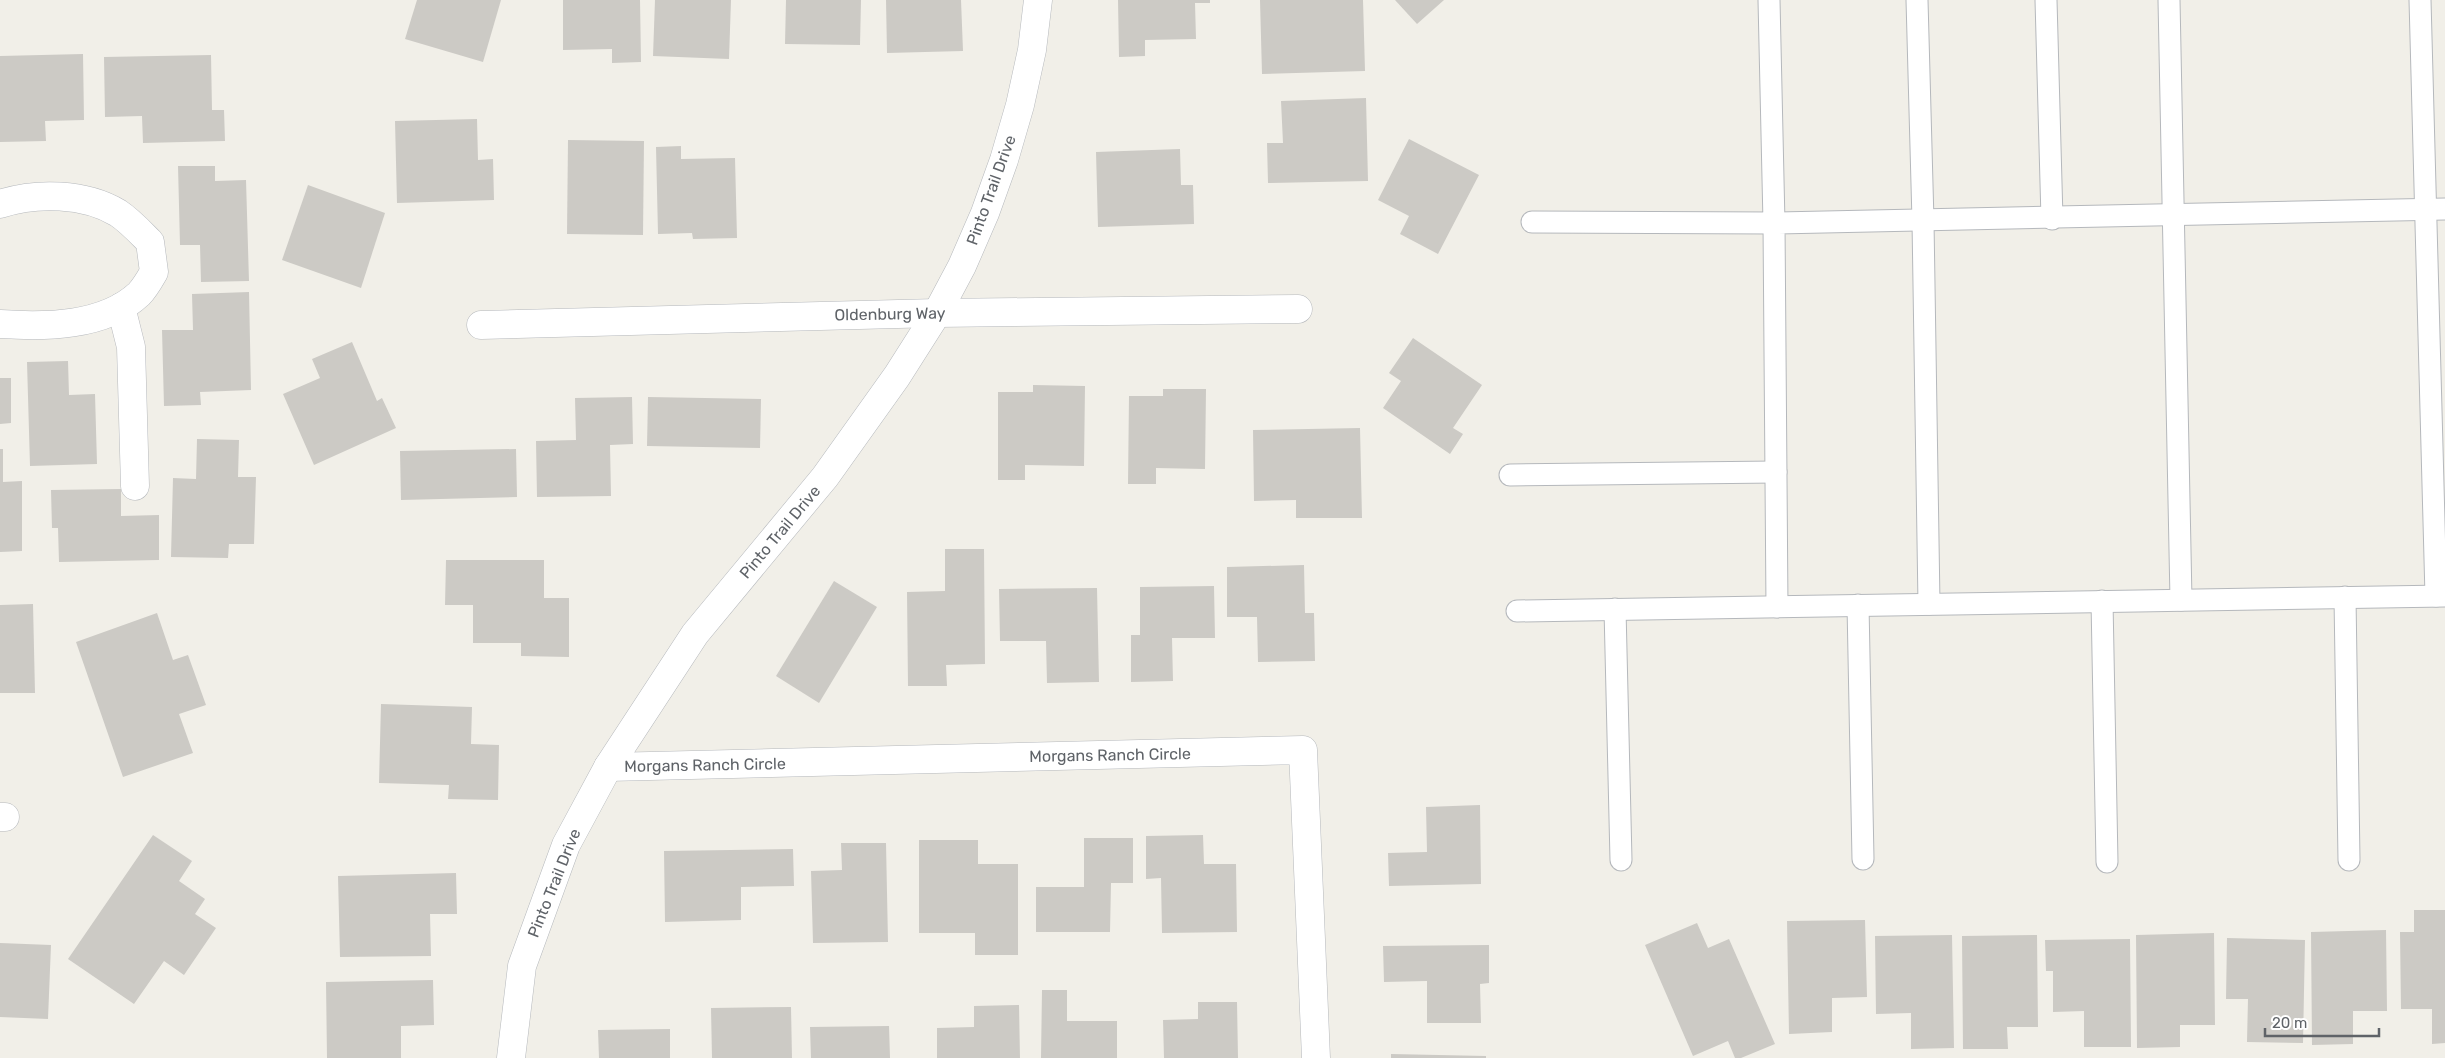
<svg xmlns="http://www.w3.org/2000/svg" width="2445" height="1058" viewBox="0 0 2445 1058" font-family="Rubik,sans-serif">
<rect width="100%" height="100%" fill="#f1efe8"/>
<!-- building -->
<g fill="#cccac5">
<path d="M417 0H501L483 62 405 39Z"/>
<path d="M563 0H640L641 62 612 63V49L563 50Z"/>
<path d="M655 0H731L729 59 653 56Z"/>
<path d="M786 0H861L860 45 785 44Z"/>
<path d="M886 0H961L963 51 887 53Z"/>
<path d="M1118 0H1210V3H1195L1196 39 1145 40V56L1119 57Z"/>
<path d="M1260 0H1363L1365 71 1262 74Z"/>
<path d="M1395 0H1444L1417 24Z"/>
<path d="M83 54 84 120 45 121 46 141 0 142V56Z"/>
<path d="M211 55 212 110H224L225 141 143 143 142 116 105 117 104 57Z"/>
<path d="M1366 98 1368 181 1268 183 1267 143H1283L1281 101Z"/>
<path d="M477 119 478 160 493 159 494 200 397 203 395 121Z"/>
<path d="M1409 139 1479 175 1438 254 1400 234 1409 216 1378 200Z"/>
<path d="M568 140 644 141 643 235 567 234Z"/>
<path d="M681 146V159L735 158 737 238 693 239 692 233 658 234 656 147Z"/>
<path d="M1180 149 1181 185H1193L1194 224 1098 227 1096 152Z"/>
<path d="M178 166H215V181L246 180 249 281 201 282 200 245H180Z"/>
<path d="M308 185 385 213 361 288 282 260Z"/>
<path d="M249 292 251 390 200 392 201 405 164 406 162 330H193L192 294Z"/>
<path d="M1413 338 1482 385 1453 428 1463 434 1450 454 1383 408 1401 381 1389 373Z"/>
<path d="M352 342 377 401 382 398 396 428 314 465 283 394 320 378 312 359Z"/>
<path d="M68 361 69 395 95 394 97 464 30 466 27 362Z"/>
<path d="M0 378H11V423L0 424Z"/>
<path d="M1033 385 1085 386 1084 466 1025 465V480H998V392H1033Z"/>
<path d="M1163 389H1206L1205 469 1156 468V484H1128L1129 396H1163Z"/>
<path d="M632 397 633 444 610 445 611 496 537 497 536 441 576 440 575 398Z"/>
<path d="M648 397 761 399 760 448 647 446Z"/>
<path d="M1360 428 1362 518H1296V500L1254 501 1253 430Z"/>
<path d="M197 439 239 440 238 477H256L254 544H229L228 558 171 557 173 478 196 479Z"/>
<path d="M0 449H3V482L22 481V551L0 552Z"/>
<path d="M516 449 517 497 401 500 400 451Z"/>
<path d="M121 489V516L159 515V560L59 562 58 528H52L51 490Z"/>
<path d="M945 549H984L985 664 946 665 947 686H908L907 592 945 591Z"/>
<path d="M446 560H544V598H569V657L521 656V643H473V605H445Z"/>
<path d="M1304 565 1305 613H1314L1315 661 1258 662 1257 617H1227V567Z"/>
<path d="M834 581 877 607 819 703 776 676Z"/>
<path d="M1214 586 1215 638H1172L1173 681 1131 682V635H1140V587Z"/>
<path d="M1097 588 1099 682 1047 683 1046 641H1000L999 589Z"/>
<path d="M33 604 35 693H0V605Z"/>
<path d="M157 613 173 660 188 655 206 705 179 714 193 753 123 777 76 642Z"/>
<path d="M381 704 472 707 471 744 499 745 498 800 448 799 449 785 379 783Z"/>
<path d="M1480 805 1481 884 1389 886 1388 853 1427 852 1426 807Z"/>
<path d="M153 835 192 861 179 881 205 899 195 914 216 928 184 975 164 961 134 1004 68 959Z"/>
<path d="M1203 835 1204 864H1236L1237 932 1162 933 1161 878 1146 879V836Z"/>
<path d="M1084 838H1133V883H1111L1110 932H1036V887H1084Z"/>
<path d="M919 840H978V864H1018V955H975V933H919Z"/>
<path d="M841 843H886L888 942 813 943 811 871 842 870Z"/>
<path d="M793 849 794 886 741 887V920L665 922 664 851Z"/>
<path d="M456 873 457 914H430L431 956 340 957 338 876Z"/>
<path d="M2414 910H2445V1043L2432 1044V1009H2401L2400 932H2414Z"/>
<path d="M1865 920 1867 997 1832 998V1032L1789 1034 1787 921Z"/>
<path d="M1697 923 1708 948 1729 939 1775 1044 1741 1058H1735L1728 1041 1693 1056 1645 945Z"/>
<path d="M2386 930 2387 1011H2353V1044L2312 1045 2311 932Z"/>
<path d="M2214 933 2215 1025H2180V1047L2137 1048 2136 935Z"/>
<path d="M1952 935 1954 1048 1911 1049V1013L1876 1014 1875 936Z"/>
<path d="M2037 935 2038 1027H2007L2008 1049H1963L1962 936Z"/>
<path d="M2227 938 2305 940 2303 1043 2247 1042 2248 999H2226Z"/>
<path d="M2130 939 2131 1047H2084V1011L2053 1012V971H2046L2045 940Z"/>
<path d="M0 943 51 945 48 1019 0 1017Z"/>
<path d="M1489 945V983L1480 984 1481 1023H1427V981L1384 982 1383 946Z"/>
<path d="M433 980 434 1025 401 1026V1058H327L326 982Z"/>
<path d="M1042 990H1067V1021H1117V1058H1041Z"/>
<path d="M1198 1002H1237L1238 1058H1164L1163 1020 1198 1019Z"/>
<path d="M1019 1005 1020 1058H937V1028L974 1027V1006Z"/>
<path d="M791 1007 792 1058H712L711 1008Z"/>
<path d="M889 1026 890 1058H811L810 1027Z"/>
<path d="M670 1029V1058H599L598 1030Z"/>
<path d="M1391 1054 1486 1056V1058H1391Z"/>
</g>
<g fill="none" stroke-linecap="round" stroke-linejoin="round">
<!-- lane casing -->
<g stroke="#b5b8bc" stroke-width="23">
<g id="lane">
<path d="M1917 0 1923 221 1929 604"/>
<path d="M2046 0 2052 219"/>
<path d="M2169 0 2181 600"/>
<path d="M2420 0 2436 596"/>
<path d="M1532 222 1774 223 1769 0"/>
<path d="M1510 475 1776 472"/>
<path d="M2345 597 2349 860"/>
<path d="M2102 601 2107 862"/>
<path d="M1858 605 1863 859"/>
<path d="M1777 607 1774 223 2445 209"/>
<path d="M1615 609 1621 860"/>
<path d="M1517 611 2445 596"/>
</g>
</g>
<!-- street casing -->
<g stroke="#b5b8bc" stroke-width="29">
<g id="street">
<path d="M0 204C36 192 85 193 118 213 130 221 140 232 150 242L154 272C150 279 145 288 139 294 104 327 44 327 0 324"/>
<path d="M121 307 131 347 135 486"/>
<path d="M481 325 937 313 1298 309"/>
<path d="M608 767 1303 750 1316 1058"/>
<path d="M0 817H5"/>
<path d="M511 1058 522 966 566 845 608 767 695 634 825 477 897 376 937 313 962 266 985 213 1004 160 1020 105 1032 50 1038 0"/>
</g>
</g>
<!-- lane -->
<use href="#lane" stroke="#fff" stroke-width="21"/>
<!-- street -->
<use href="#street" stroke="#fff" stroke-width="28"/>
</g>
<g text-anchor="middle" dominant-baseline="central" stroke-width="4" stroke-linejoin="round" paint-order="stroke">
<!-- street labels -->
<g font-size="16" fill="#5f6368" stroke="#fff">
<text transform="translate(991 190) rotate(-70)">Pinto Trail Drive</text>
<text transform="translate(890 314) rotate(-1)">Oldenburg Way</text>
<text transform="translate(780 532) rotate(-50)">Pinto Trail Drive</text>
<text transform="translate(1110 755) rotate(-1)">Morgans Ranch Circle</text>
<text transform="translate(705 765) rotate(-1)">Morgans Ranch Circle</text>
<text transform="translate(554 883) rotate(-68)">Pinto Trail Drive</text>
</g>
</g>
<!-- scale -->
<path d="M2265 1028v8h114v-8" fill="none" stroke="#5f6368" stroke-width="2.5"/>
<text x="2272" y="1028" font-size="15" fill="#5f6368" stroke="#ffffff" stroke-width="4" paint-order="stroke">20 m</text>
</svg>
